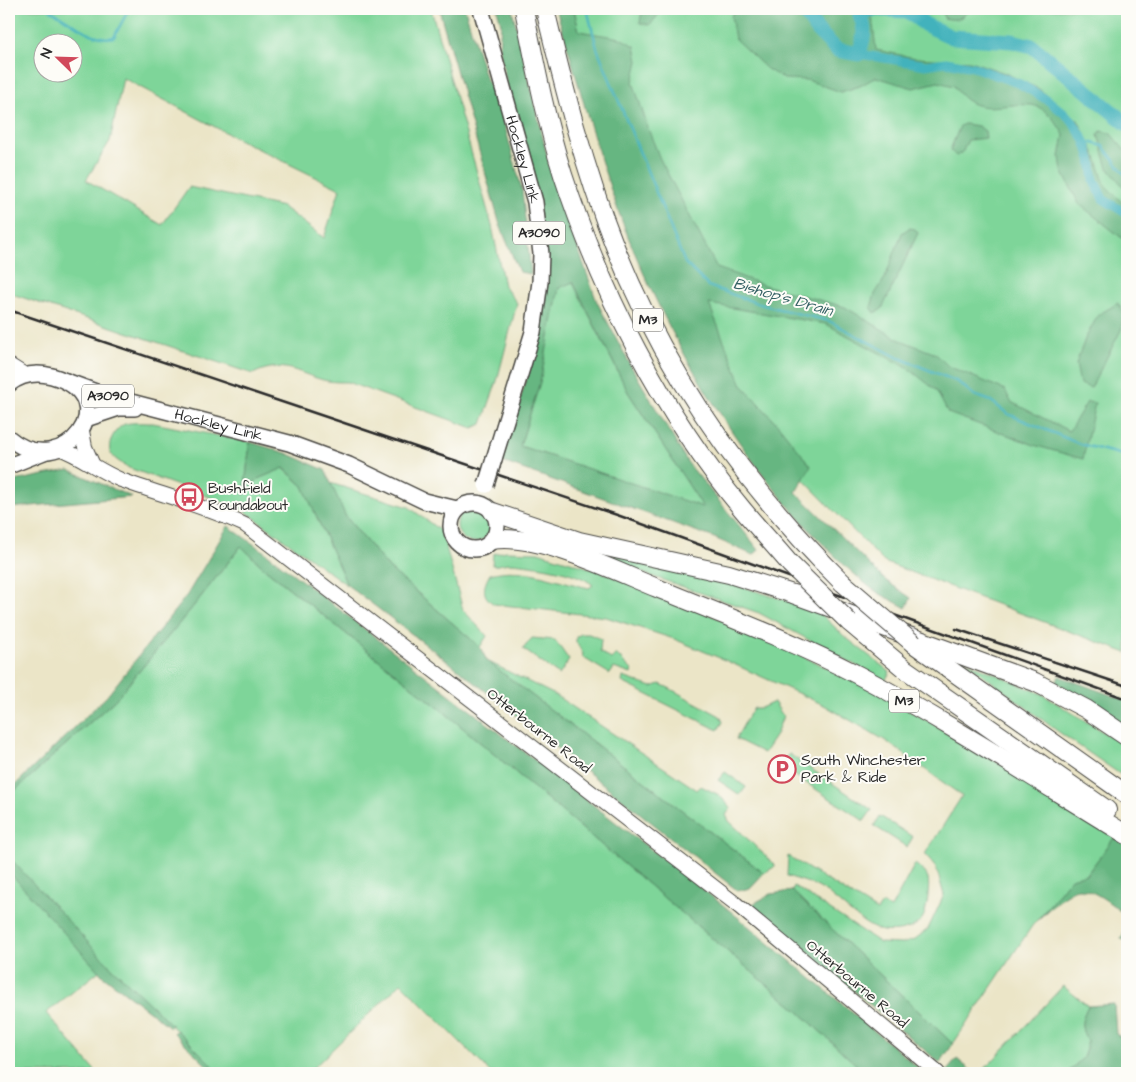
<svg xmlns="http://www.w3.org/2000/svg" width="1136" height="1082" viewBox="0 0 1136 1082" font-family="'Architects Daughter',sans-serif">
<rect width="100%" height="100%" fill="#fdfcf7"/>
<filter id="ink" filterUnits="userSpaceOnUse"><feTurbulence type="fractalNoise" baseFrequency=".02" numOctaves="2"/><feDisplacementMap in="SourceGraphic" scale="10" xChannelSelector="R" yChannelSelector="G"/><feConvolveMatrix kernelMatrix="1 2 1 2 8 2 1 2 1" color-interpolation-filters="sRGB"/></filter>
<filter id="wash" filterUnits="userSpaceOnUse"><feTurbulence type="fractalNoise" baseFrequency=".0096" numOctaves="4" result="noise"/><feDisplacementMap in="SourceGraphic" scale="20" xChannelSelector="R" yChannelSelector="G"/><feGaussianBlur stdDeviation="1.12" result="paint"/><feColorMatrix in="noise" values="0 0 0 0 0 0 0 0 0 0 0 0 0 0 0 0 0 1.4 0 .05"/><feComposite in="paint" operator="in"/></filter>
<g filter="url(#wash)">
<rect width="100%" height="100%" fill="#ebe5c7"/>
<!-- green -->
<g fill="#7ed599" stroke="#548062" fill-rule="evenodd">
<path d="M9 9H431L492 226 504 286 517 303 497 381 482 424 473 428 347 382C341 382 334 382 328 381 298 375 285 358 253 374L9 293ZM42 42H72V72H42ZM123 78 232 136 340 189 324 238 283 207 189 187 162 225 86 180 110 141Z"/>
<path d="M574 9H1127V653L884 562 740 415 583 51Z"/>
<path d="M572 281 628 392 704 508 520 446 540 382 558 289Z"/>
<path d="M153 423 250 442 244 494 258 479 283 468 303 486 347 585 242 509 129 468C123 464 115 460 111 454 106 444 115 428 125 424 132 422 145 423 153 423Z"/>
<path d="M330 483 409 507 442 532 463 610 487 636 480 647 389 568 346 517Z"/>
<circle cx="474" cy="525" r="17"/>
<path d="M241 546 264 568 444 712 797 1010 865 1073H491L401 983 308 1073H220L108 964 46 1013 97 1073H9V796L116 699 192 608Z"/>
<path d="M599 550 720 580 817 610 844 636 890 672 885 681 759 613 599 558Z"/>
<path d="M506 551 538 552 596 570 736 625 881 693 1117 834 1087 874 1071 879 1032 926 953 1044 792 891 794 886 880 943 902 944 914 940 928 929 944 895 936 867 925 854 962 796 886 741 824 705 727 661 674 639 606 617 494 604C481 596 483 586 490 574 524 565 556 581 589 588L593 585C575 570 534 565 511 563 504 563 499 566 492 565L493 554Z"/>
<path d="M581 634H589L601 639 600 652 611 659 616 654 632 670 631 674 614 668 610 674 582 657 583 654 576 642V637Z"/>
<path d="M532 638 555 640 569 660 559 675 523 649Z"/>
<path d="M963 660 1042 694 1127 747V779L1056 730Z"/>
<path d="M487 661 555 695 697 790 701 786 719 795 731 808 726 815 729 821 776 866 764 873Z"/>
<path d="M623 677 652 687 660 684 669 688 720 716 723 722 718 730 622 682Z"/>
<path d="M774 702 783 716 776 735 764 753 736 739C737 736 751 711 754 708H761Z"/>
<path d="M789 754 872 810 864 821 779 765Z"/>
<path d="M725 772 746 787 740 795 718 780Z"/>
<path d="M880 816 913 837 907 847 874 826Z"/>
<path d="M788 856 877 911 882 904 891 908 915 864C920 868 926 872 928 878 930 885 927 913 922 919 914 930 896 933 883 931 864 928 839 901 823 890 812 883 799 880 787 876Z"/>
<path d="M1063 986 1088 1006C1081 1020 1079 1027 1088 1041L1083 1058 1067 1073H981Z"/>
</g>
<!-- forest -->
<g fill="#66b681" stroke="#487056" fill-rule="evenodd">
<path d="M439 9H465L485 77 497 97 522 190 531 274 519 272 500 225Z"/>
<path d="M497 9H512L551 172 597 302 631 366 688 463 759 550 753 555 712 537 500 461 532 362 543 310 546 268 499 48 501 24ZM573 282 628 392 703 507 520 446 540 382 559 288Z"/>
<path d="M556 9H574L579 31 620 38 635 46 638 61 633 82 649 131 660 159 717 268 764 285 845 307 898 339 936 354 948 366 1005 390 1011 402 1069 431 1087 402 1095 403 1083 459 1037 446 948 413 936 390 909 369 826 324 709 304 742 385 780 427 811 466 796 492 885 580 911 598 906 608C894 601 878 594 867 585 756 493 658 330 612 193 591 133 575 70 556 9Z"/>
<path d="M642 9H663L650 25 640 23Z"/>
<path d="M736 9H859L872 15 876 50 915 58 970 61 1005 73 1039 89 1078 120 1095 154 1105 185 1127 207V242L1079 204 1062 171 1060 157 1064 135C1057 123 1046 107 1031 105 1000 102 975 119 954 86L938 82 913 88 876 77 860 86 841 92 807 80 784 79 767 69 735 39 731 16Z"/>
<path d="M942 9H970C961 19 957 21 944 18Z"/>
<path d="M964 124 978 126 985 131 986 138 968 140 962 153 956 156 950 150 960 126Z"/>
<path d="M1101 131 1110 133 1127 153V191L1108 168 1098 135Z"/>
<path d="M909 228 915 229 918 233 882 309 875 313 871 307 875 294 885 278 902 233Z"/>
<path d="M1118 303 1124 314 1121 330 1091 388 1080 384 1076 364 1085 339 1098 315Z"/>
<path d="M250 442 286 453 325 470 346 517 389 568 480 647 487 661 764 873 750 888 738 891 445 659 347 585 303 486 284 468 258 479 244 495Z"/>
<path d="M69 470 132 497 9 508V482Z"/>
<path d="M228 526 266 553 723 905 925 1073H865L797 1010 444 712 264 568 241 546 192 608 116 699 9 796V791L107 696 187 595Z"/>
<path d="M1059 676 1127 701V729L1079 695 1056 683Z"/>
<path d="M1117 834 1127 841V941L1121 939 1125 930V915C1114 906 1093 888 1078 889 1067 890 1046 912 1038 920L1071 878 1087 874Z"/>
<path d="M9 857 108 964 172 1025 170 1027 102 975 9 872Z"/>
<path d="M792 891 953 1044 940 1063 751 905 771 894Z"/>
<path d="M1114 1004 1116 1034 1127 1041V1073H1067L1083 1058 1088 1041C1079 1027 1081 1020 1088 1006Z"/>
<path d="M177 1030 220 1073H214L174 1033Z"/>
<path d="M957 1059 974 1073H945Z"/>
</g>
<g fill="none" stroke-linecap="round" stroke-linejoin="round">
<!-- stream -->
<g stroke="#43b2bc" stroke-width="2.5">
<path d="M49 9C67 19 93 42 114 37L129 9"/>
<path d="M587 9 597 48 685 263 708 286 763 305 829 321 897 357 958 382 974 395 991 401 1008 414 1080 444 1127 456"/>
<path d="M1085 141 1103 146 1127 177"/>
</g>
<!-- canal -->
<path stroke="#43b2bc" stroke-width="9" d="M859 54 926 65 946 62 973 67 1020 84 1049 101 1071 119 1085 141 1091 159 1094 180 1103 199 1127 214"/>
<!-- river -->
<path stroke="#43b2bc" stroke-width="15" d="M802 9 819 32 837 50 859 54C863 40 867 29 860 16L870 9 907 11 926 25 952 37 1012 41 1032 46 1127 124"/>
</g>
</g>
<g filter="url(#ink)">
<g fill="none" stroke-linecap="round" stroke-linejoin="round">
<!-- secondary casing -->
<g stroke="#484742" stroke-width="16">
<g id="secondary">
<path d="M9 365 25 375"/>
<path d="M82 431 85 447 92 463"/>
<path d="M59 448C81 456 99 471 121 480 162 495 204 506 245 525L736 904 938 1073"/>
</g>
</g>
<!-- primary casing -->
<g stroke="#484742" stroke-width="18">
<g id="primary">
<path id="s1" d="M481 9 535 202 541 254 540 282 533 332 494 459"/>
<path id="s2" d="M66 381 104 395 289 443 349 465 424 501 457 509"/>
<path d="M9 384C22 374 37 372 52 376 128 398 63 484 9 438"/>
<path d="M86 419 119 408H135"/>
<path d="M9 466 44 452"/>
<circle cx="474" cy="526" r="23"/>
</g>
</g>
<!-- highway casing -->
<g stroke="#484742" stroke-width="20">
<g id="highway">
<path d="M524 9C535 64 546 121 563 175 602 294 662 413 743 510 758 528 775 546 790 564"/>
<path d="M545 9C564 88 584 168 614 244 665 373 745 486 843 583"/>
<path d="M493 512 579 541 729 574 793 594 1035 682 1086 709 1127 737"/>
<path d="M492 540C536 532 615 571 657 588 725 616 793 641 858 675 950 723 1038 781 1127 835"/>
<path d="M849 622 905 669 1107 810"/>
<path d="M914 644 1127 795"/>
</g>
</g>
<!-- secondary -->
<use href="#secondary" stroke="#fff" stroke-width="14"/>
<!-- primary -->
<use href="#primary" stroke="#fff" stroke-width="15"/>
<!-- highway -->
<use href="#highway" stroke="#fff" stroke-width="18"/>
<!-- rail -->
<g stroke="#2b2b2b" stroke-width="2.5">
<path d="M9 310 620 516 1127 699"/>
<path d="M956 629 1127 686"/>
</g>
<!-- primary-bridge casing -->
<g stroke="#484742" stroke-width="18" stroke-linecap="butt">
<path id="primary-bridge" d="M486 485 494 459"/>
</g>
<!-- highway-bridge casing -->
<g stroke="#484742" stroke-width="20" stroke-linecap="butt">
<g id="highway-bridge">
<path d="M790 564 849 622"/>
<path d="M843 583 914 644"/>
</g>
</g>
<!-- primary-bridge -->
<use href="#primary-bridge" stroke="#fff" stroke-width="15"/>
<!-- highway-bridge -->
<use href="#highway-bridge" stroke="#fff" stroke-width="18"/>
</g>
</g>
<!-- icons -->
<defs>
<g id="bus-ring" transform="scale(1.4375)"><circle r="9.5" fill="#fdfcf7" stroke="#d1495b" stroke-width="1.5"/><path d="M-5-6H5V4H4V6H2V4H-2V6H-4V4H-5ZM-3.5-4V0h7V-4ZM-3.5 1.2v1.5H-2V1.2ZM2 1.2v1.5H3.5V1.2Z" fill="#d1495b"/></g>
<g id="parking-ring" transform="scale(1.4375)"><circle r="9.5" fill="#fdfcf7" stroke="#d1495b" stroke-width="1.5"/><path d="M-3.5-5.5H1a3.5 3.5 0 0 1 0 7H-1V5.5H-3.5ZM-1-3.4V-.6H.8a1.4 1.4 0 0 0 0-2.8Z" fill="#d1495b"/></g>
</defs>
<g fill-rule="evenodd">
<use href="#bus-ring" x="189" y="497"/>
<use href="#parking-ring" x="782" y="769"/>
</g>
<g text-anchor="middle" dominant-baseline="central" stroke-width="4" stroke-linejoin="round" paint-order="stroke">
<!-- shield labels -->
<g fill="#fdfcf7" stroke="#6a6a68" stroke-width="1">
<rect x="513" y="221.5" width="52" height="23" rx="4"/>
<rect x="633" y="308.5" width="30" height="23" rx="4"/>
<rect x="82" y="384.5" width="52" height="23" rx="4"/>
<rect x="889" y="689.5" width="30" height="23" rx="4"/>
</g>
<g font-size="14" font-weight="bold" fill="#2b2b2b">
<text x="539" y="233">A3090</text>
<text x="648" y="320">M3</text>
<text x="108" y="396">A3090</text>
<text x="904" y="701">M3</text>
</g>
<!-- street labels -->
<g font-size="15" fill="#2b2b2b" stroke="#fdfcf7">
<text stroke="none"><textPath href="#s1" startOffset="156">Hockley Link</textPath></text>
<text stroke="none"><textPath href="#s2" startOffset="159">Hockley Link</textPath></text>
<text transform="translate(539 731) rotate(38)">Otterbourne Road</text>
<text transform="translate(857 984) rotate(40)">Otterbourne Road</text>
</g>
<!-- poi labels -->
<g font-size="15" fill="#2b2b2b" stroke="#fdfcf7" text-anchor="start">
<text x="208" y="488">Bushfield<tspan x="208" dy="17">Roundabout</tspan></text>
<text x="801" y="760">South Winchester<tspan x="801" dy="17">Park &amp; Ride</tspan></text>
</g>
<!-- water labels -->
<g font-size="16" font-style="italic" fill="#356165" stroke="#fdfcf7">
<text transform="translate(783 297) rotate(16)">Bishop's Drain</text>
</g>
</g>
<!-- margin -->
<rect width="1136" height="1082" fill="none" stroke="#fdfcf7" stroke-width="30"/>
<!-- north arrow -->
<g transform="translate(58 58) rotate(293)"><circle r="24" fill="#fdfcf7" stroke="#a9a8a5"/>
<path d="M0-4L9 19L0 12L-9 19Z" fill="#d1495b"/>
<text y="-8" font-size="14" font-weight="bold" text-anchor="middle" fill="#2b2b2b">N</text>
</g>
</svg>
